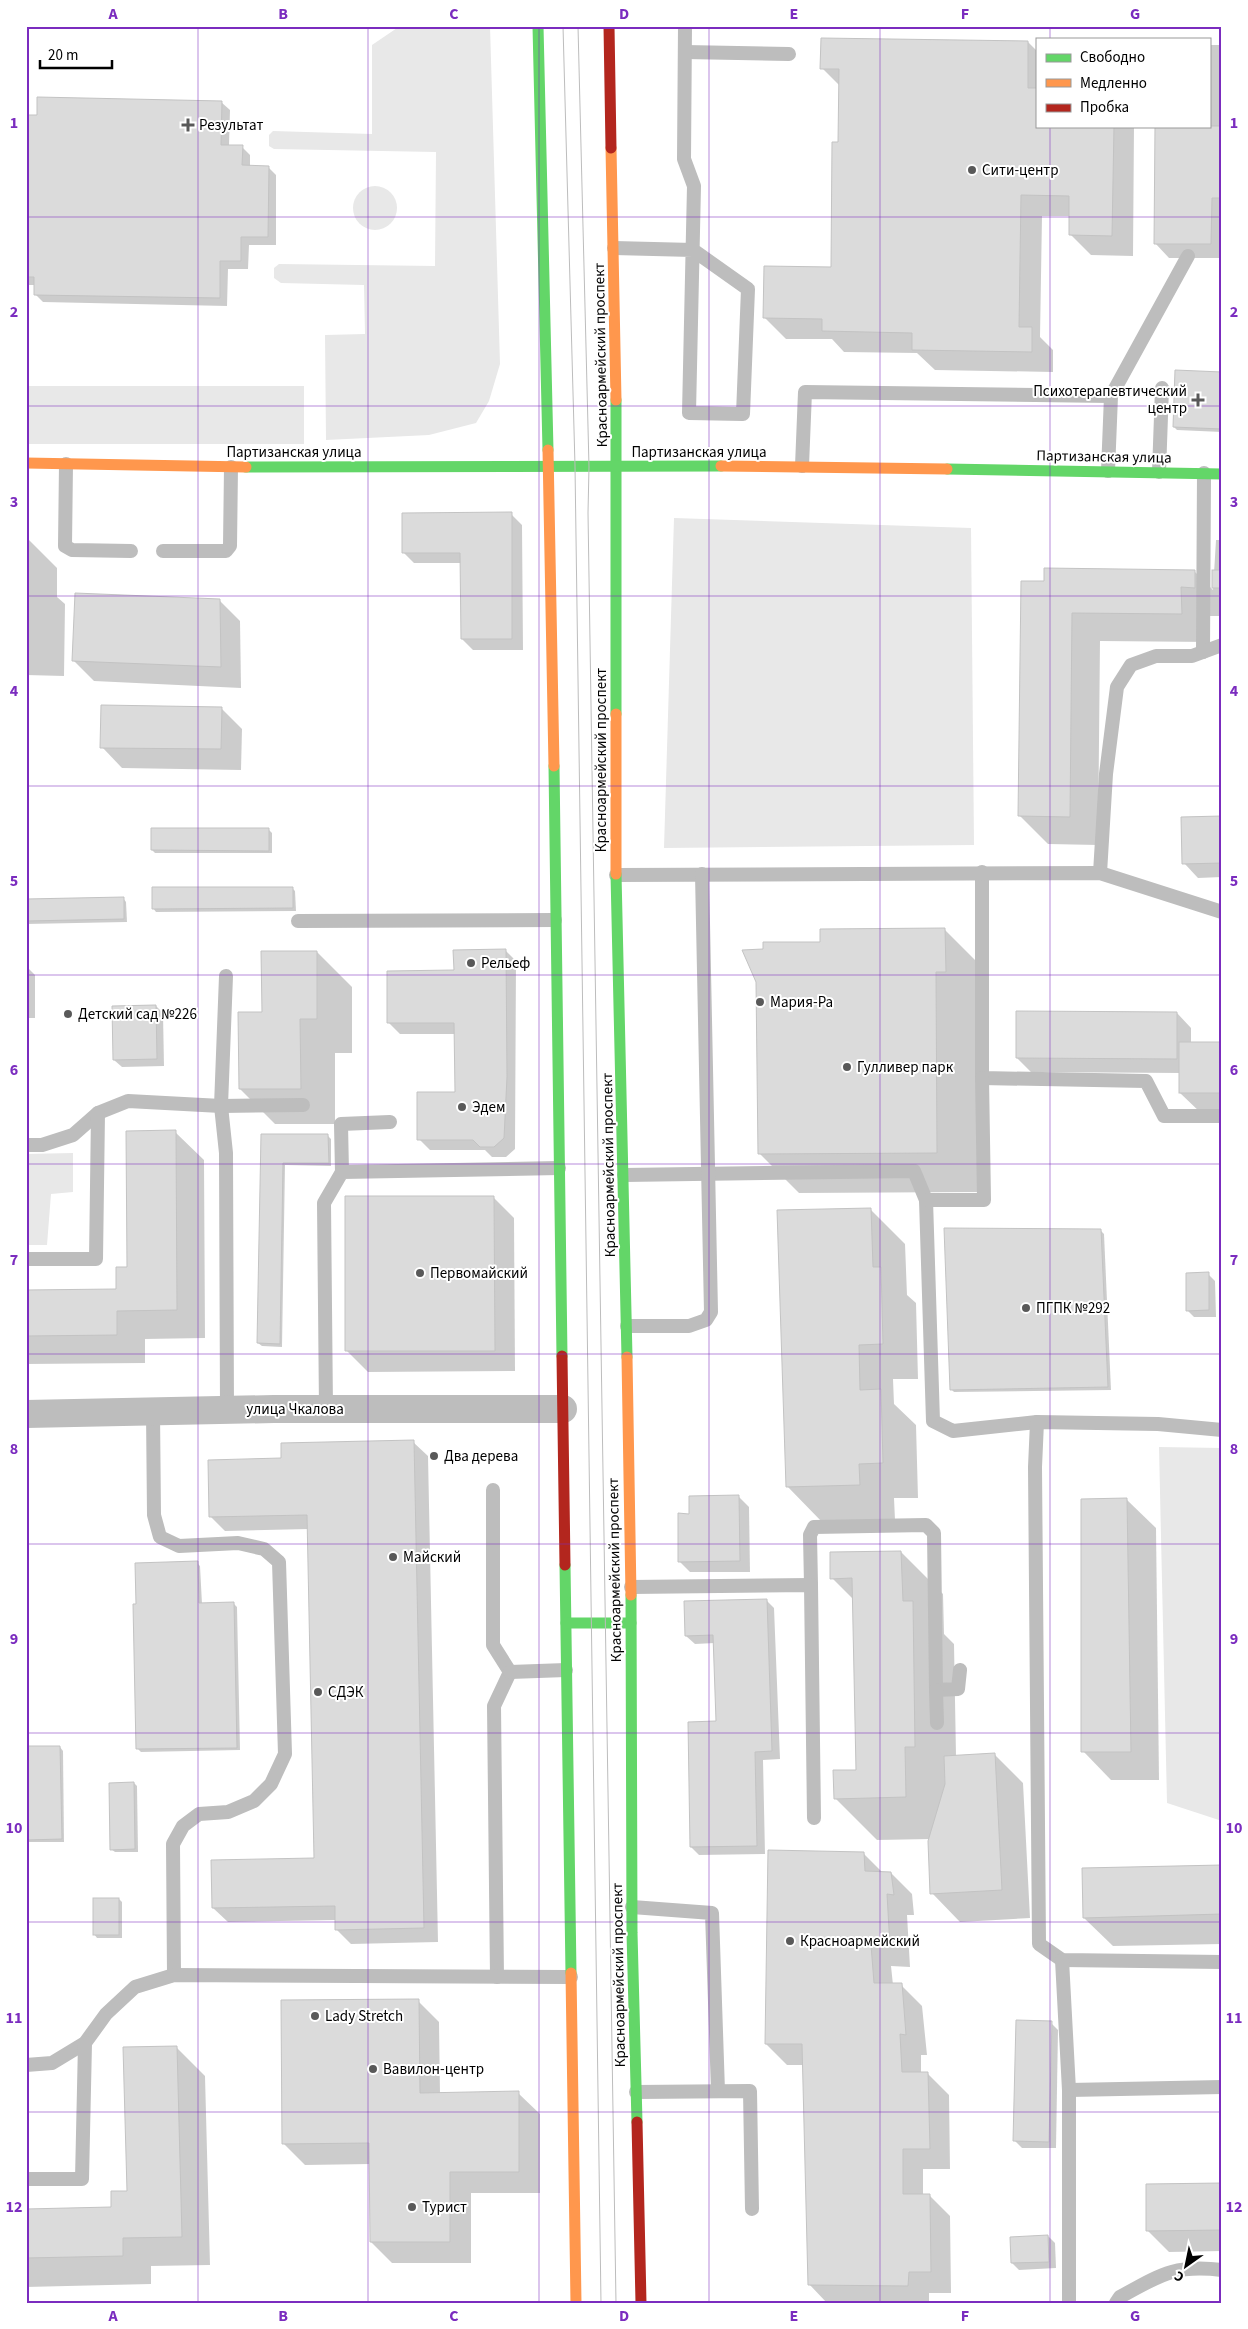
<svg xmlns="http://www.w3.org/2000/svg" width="1248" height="2329" viewBox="0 0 1248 2329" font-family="'Source Sans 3',sans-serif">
<rect width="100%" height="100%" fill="#fff"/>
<!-- green -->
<g fill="#e8e8e8">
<path d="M400 26H490L500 364 489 401 476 423 429 435 326 440 325 335 365 334 364 285 281 283 274 278V268L279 264 435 266 436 152 274 149 269 146V135L273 131 372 134V45Z"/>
<circle cx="375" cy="208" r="22"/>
<rect x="26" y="386" width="278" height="58"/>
<path d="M674 518 971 528 974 845 664 848Z"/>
<path d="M73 1153V1192L51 1194 47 1245H26V1154Z"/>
<path d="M1159 1447 1222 1448V1821L1167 1803Z"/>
</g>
<!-- shadow -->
<g fill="#0003">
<path d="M1219 41H1222V258H1169L1155 243 1209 126V45H1219Z"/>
<path d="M1028 42 1037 51V126H1134L1133 256 1091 255 1070 234V216H1042L1040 337 1053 350V372L935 370 917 353 844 352 832 339H786L765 318 832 268 839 143 840 86 822 68Z"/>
<path d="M221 102 230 110 229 146 242 147 250 155V167H268L276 175V245H249L248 269H228L227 306 43 302 35 294V285H26V116Z"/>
<path d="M1222 373V432L1177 430 1174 427Z"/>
<path d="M511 514 522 525 523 650H473L462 639 461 563H414L403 552Z"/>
<path d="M26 537 57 568V597L65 604 64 676 26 675Z"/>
<path d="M1216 540H1222V616H1209L1210 642 1100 641 1098 845 1048 844 1020 816 1045 582 1194 571 1213 590Z"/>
<path d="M219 600 240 621 241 688 94 681 73 660Z"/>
<path d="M221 708 242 729 241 770 122 768 102 747Z"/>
<path d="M1222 817V877L1198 878 1184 863Z"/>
<path d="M269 830 272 833V853H155L152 850Z"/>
<path d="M292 888 295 891 296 911 156 912 153 908Z"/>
<path d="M123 898 126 902 127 922 26 924V900Z"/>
<path d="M945 930 985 970 977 1192 799 1193 759 1153 764 951Z"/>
<path d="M505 950 516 961 515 1149 506 1157H492L485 1150H430L419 1139 456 1093V1034H400L389 1023 455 971Z"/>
<path d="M317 952 352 987V1053H335V1124H275L240 1089 263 1013Z"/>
<path d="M26 966 35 975V1018H26Z"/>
<path d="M156 1006 163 1013 164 1066 122 1067 114 1060Z"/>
<path d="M1177 1013 1191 1028V1043H1222V1114H1202L1180 1093V1073L1031 1072 1017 1058Z"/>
<path d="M175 1132 204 1160 205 1338 145 1339V1363L26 1364V1291L117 1290 128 1268Z"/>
<path d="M262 1135 328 1136 331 1139V1166L285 1165 282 1347 262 1346 258 1343Z"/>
<path d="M493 1197 514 1218 515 1371 368 1372 347 1351Z"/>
<path d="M870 1209 905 1244 907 1295 916 1303 918 1379H893L894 1404 916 1425 918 1498H894L895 1520 822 1522 787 1486Z"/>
<path d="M1100 1230 1104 1234 1111 1390 954 1392 951 1389Z"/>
<path d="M1208 1274 1215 1281 1216 1317H1194L1187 1310Z"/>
<path d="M413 1442 428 1456 438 1942 351 1944 337 1930 336 1920 228 1922 213 1908 315 1859 309 1529 225 1531 211 1517 282 1460Z"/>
<path d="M738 1496 749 1507 750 1572H690L679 1561 690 1515Z"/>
<path d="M1127 1500 1156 1528 1159 1780H1111L1083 1751Z"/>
<path d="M901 1552 943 1594 944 1634 954 1644 956 1756 995 1755 1023 1783 1030 1918 960 1922 932 1893 930 1839 877 1840 835 1798 857 1771 854 1600 832 1578Z"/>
<path d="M197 1563 200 1566 202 1604H234L237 1607 240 1750 141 1752 138 1749Z"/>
<path d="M766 1600 774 1608 780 1759 763 1760 765 1854 699 1855 691 1847 717 1722 715 1643 695 1644 686 1636Z"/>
<path d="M60 1747 63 1751 64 1842H26V1748Z"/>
<path d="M134 1783 137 1786 138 1852H115L111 1849Z"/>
<path d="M863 1853 883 1873H891L912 1894 914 1915H907L910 1967 891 1966 893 1985H901L922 2006 927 2055H921V2073L928 2074 949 2095 950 2169H923V2195H929L950 2216 951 2293H929V2303H827L809 2284 804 2065H787L766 2044Z"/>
<path d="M1222 1866V1944L1113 1946 1084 1918Z"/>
<path d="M119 1899 122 1902V1938H97L94 1934Z"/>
<path d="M418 2001 439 2022 440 2094 518 2093 540 2114V2193H471V2263H392L371 2242V2164L305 2165 284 2144Z"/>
<path d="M1051 2023 1058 2030 1056 2148H1022L1014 2140Z"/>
<path d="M176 2047 205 2076 210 2265 151 2266V2284L26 2287V2210L112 2208 128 2192Z"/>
<path d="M1222 2184V2251L1169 2252 1148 2231Z"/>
<path d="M1048 2236 1055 2243 1056 2268 1019 2270 1012 2263Z"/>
</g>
<!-- building -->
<g fill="#dbdbdb" stroke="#c3c3c3">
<path d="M821 38 1028 41V88H1037V126H1114L1112 236 1069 235V196L1021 195 1019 327H1032V352L912 350V333L822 331V319L763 318 764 266 831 267 832 142H838L839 69H820Z"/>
<path d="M37 97 222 101 221 145H243L242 165 269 166 268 237H241V261H220V298L34 295V277H26V115H37Z"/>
<path d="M1155 126H1222V198H1212L1211 244H1154Z"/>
<path d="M1175 370 1222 372V429L1173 427Z"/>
<path d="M512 512V639H461L460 553H402V513Z"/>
<path d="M1044 568 1195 570V588L1181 587 1182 614 1072 613 1070 817 1018 816 1021 581H1044Z"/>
<rect x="1212" y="570" width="10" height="18"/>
<path d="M75 593 220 599 221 667 72 661Z"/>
<path d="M101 705 222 707 221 749 100 748Z"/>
<path d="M1222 816V863L1182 864 1181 817Z"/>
<path d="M151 828H269V851L151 850Z"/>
<path d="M152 887H293V908L152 909Z"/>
<path d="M124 897V919L26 921V899Z"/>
<path d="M945 928 946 972H936L937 1153 758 1154 756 982 742 950 763 949V942H820V929Z"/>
<path d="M506 949 507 1077 504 1138 494 1147H480L473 1140H417V1092H455L454 1023H387V971L454 970 453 950Z"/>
<path d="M261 951H317V1019H300L301 1089H239L238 1012H262Z"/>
<path d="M156 1005 157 1059 113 1060 112 1006Z"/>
<path d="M1016 1011 1177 1012V1059L1016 1058Z"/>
<rect x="1179" y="1042" width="43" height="51"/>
<path d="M176 1130 177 1310 117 1311V1335L26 1336V1290L116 1289V1267H127L126 1131Z"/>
<path d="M261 1134H328L329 1163H283L280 1344 257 1343Z"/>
<path d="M345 1196H494L495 1351H345Z"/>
<path d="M871 1208 873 1267H881L883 1344 859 1345 860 1390 881 1389 883 1463 859 1464 860 1485 786 1487 777 1210Z"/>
<path d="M944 1228 1101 1229 1108 1387 950 1390Z"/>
<path d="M1209 1272V1310L1186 1311V1273Z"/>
<path d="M414 1440 424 1928 335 1930V1906L212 1908 211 1860 314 1858 307 1515 209 1517 208 1460 281 1458V1443Z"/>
<path d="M739 1495 740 1561 678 1562V1513L689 1514V1496Z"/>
<path d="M1127 1498 1131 1752H1081V1499Z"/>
<path d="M901 1551 903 1601H913L915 1747H905L906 1797 834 1799 833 1770H856L852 1578 830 1579V1552Z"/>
<path d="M198 1561 199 1603 234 1602 237 1748 136 1749 133 1604H136L135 1563Z"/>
<path d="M767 1599 772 1751 755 1752 757 1846 690 1847 688 1722 716 1721 713 1635 685 1636 684 1601Z"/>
<path d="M26 1746H60L62 1839 26 1840Z"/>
<path d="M995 1753 1002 1890 930 1894 928 1841 945 1784 944 1756Z"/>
<path d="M134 1782 135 1849 110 1850 109 1783Z"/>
<path d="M768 1850 864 1852 865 1871 891 1872 894 1895 887 1894 890 1946 871 1945 874 1983H902L906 2035 900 2034 902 2072H928L930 2149H903V2194H930L931 2272H909L908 2286 808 2285 802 2044H765Z"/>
<path d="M1222 1865V1914L1083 1918 1082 1868Z"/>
<rect x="93" y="1898" width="26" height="37"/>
<path d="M419 1999 420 2093 519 2091V2172H450V2242H370L369 2143 282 2144 281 2000Z"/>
<path d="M1016 2020 1052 2021 1049 2142 1013 2141Z"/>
<path d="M177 2046 182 2237 123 2238V2256L26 2258V2209L111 2207V2191H127L123 2047Z"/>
<path d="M1222 2183V2230L1146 2231V2184Z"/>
<path d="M1048 2235 1049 2262 1011 2263 1010 2237Z"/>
</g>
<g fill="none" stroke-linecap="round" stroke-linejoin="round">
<!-- lane -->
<g stroke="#bdbdbd" stroke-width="14">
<path d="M685 52 789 54"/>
<path d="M614 248 693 250 748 289 743 414 689 413 694 186 684 159 685 26"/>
<path d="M66 464 65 546 72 550 131 551"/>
<path d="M802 466 805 392 1111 396"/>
<path d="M1108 471 1111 396 1188 256"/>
<path d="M1159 472 1162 388"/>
<path d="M163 551H226L230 546 231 467"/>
<path d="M1203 652 1204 473"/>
<path d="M982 872V1078L1146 1081 1164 1116H1222"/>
<path d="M1100 873 1106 774 1117 687 1131 665 1156 656H1192L1222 645"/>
<path d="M616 875 1100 873 1222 912"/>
<path d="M298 921 555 920"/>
<path d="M226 976 221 1106 226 1153 227 1410"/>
<path d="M26 1145H42L73 1135 98 1113 128 1101 221 1106 303 1105"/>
<path d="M342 1172 341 1124 390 1122"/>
<path d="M624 1175 914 1171 926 1200 933 1421 953 1431 1037 1422"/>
<path d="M926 1200H984L982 1078"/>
<path d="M26 1259H96L98 1113"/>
<path d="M627 1326H689L706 1320 711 1312 702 874"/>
<path d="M326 1409 324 1203 342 1172 559 1168"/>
<path d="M153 1412 154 1515 160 1537 179 1546 238 1543 264 1549 279 1562 285 1754 271 1784 254 1801 228 1812 199 1814 183 1826 173 1844 174 1975"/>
<path d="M1222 1430 1158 1424 1037 1422 1035 1467 1039 1944 1062 1960 1222 1962"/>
<path d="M493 1490V1645L510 1672 494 1706 497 1977"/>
<path d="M811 1585 810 1535 814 1527 926 1525 934 1533 936 1690 958 1689 960 1670"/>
<path d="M631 1587 811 1585 814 1818"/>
<path d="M510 1672 566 1670"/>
<path d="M936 1690 937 1723"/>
<path d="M632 1907 712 1913 718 2091"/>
<path d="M1062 1960 1069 2090V2303"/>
<path d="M26 2065 52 2063 85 2043 106 2014 135 1987 174 1975 571 1977"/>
<path d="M1069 2090 1222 2087"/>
<path d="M636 2092 750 2091 752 2209"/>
<path d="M26 2179H82L85 2043"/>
<path d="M1116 2303 1120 2297C1160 2275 1175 2264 1222 2270"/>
</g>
<!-- street -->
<path stroke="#bdbdbd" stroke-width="28" d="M26 1414 274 1409H563"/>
<!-- fast -->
<g stroke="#63d668" stroke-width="11">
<path d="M538 26 548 450"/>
<path d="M616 400V714"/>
<path d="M246 467 721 466"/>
<path d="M947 469 1222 474"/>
<path d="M554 766 562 1356"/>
<path d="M616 874 627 1357"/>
<path d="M565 1565 571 1973"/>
<path d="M631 1595 632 1933 637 2122"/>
<path d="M566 1623H631"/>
</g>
<!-- slow -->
<g stroke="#ff974d" stroke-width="11">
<path d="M611 148 616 400"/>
<path d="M548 450 554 766"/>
<path d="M26 463 246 467"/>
<path d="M721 466 947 469"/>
<path d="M616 874V714"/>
<path d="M627 1357 631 1595"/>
<path d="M571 1973 576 2303"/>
</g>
<!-- jam -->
<g stroke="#b3261e" stroke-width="11">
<path d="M609 26 611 148"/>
<path d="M562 1356 565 1565"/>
<path d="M637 2122 641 2303"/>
</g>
<!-- tram -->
<g stroke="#bdbdbd" stroke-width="1">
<path d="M563 26 575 466 601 2303"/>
<path d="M578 26 589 467 588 513 616 2303"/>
</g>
</g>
<!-- grid -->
<path fill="none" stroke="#7b2cbf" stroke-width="1" stroke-opacity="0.55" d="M198 26V2303M368 26V2303M539 26V2303M709 26V2303M880 26V2303M1050 26V39M1050 126V2303M26 217H1222M26 406H1222M26 596H1222M26 786H1222M26 975H1222M26 1164H1222M26 1354H1222M26 1544H1222M26 1733H1222M26 1922H1222M26 2112H1222"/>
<!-- markers -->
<g fill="#595959" stroke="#fff" stroke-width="2">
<path d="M185.5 117.5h5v5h5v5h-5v5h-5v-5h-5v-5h5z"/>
<circle cx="972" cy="170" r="5"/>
<path d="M1195.5 392.5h5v5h5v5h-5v5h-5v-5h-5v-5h5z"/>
<circle cx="471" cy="963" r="5"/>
<circle cx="760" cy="1002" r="5"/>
<circle cx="68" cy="1014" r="5"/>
<circle cx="847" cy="1067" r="5"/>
<circle cx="462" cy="1107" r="5"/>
<circle cx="420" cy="1273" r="5"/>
<circle cx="1026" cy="1308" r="5"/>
<circle cx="434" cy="1456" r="5"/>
<circle cx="393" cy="1557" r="5"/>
<circle cx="318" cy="1692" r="5"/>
<circle cx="790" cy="1941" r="5"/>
<circle cx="315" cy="2016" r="5"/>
<circle cx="373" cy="2069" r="5"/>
<circle cx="412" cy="2207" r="5"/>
</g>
<g text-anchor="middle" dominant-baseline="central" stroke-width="4" stroke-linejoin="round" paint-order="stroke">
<!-- poi labels -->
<g font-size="15" fill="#000" stroke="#fff" text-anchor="start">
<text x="199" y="125">Результат</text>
<text x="982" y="170">Сити-центр</text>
<text x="1187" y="391" text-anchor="end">Психотерапевтический<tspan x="1187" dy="17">центр</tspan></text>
<text x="481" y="963">Рельеф</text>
<text x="770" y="1002">Мария-Ра</text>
<text x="78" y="1014">Детский сад №226</text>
<text x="857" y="1067">Гулливер парк</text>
<text x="472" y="1107">Эдем</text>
<text x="430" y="1273">Первомайский</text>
<text x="1036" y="1308">ПГПК №292</text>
<text x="444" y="1456">Два дерева</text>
<text x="403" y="1557">Майский</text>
<text x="328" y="1692">СДЭК</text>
<text x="800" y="1941">Красноармейский</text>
<text x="325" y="2016">Lady Stretch</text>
<text x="383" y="2069">Вавилон-центр</text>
<text x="422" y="2207">Турист</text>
</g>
<!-- street labels -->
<g font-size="15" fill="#000" stroke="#fff">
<text transform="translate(601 355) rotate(-91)">Красноармейский проспект</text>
<text x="294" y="452">Партизанская улица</text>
<text x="699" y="452">Партизанская улица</text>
<text transform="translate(1104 457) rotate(1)">Партизанская улица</text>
<text transform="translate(601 760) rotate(-90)">Красноармейский проспект</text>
<text transform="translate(609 1165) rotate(-91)">Красноармейский проспект</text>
<text x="295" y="1409">улица Чкалова</text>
<text transform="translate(615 1570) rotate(-91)">Красноармейский проспект</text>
<text transform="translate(619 1975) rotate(-91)">Красноармейский проспект</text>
</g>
</g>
<!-- border -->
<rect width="1248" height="2329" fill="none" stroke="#ffffff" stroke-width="55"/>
<!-- legend -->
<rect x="1036" y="38" width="175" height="90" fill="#ffffff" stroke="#999999"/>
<rect x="1046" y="54" width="25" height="8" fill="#63d668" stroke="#999999"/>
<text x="1080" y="62" font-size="15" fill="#000000">Свободно</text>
<rect x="1046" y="79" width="25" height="8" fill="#ff974d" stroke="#999999"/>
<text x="1080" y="88" font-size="15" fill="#000000">Медленно</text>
<rect x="1046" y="104" width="25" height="8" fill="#b3261e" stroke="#999999"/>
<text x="1080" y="112" font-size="15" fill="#000000">Пробка</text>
<!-- north arrow -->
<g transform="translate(1186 2266) rotate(213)" stroke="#ffffff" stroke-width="4" paint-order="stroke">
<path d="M0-4L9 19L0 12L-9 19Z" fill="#000000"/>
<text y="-8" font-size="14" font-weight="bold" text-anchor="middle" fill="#000000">С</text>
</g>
<!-- scale -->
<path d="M40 60v8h72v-8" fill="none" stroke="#000000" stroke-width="2.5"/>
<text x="48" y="60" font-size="15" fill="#000000" stroke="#ffffff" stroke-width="4" paint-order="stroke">20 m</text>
<rect x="28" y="28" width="1192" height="2274" fill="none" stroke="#7b2cbf" stroke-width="2"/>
<g font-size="16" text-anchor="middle" font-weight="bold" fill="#7b2cbf">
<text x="113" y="19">A</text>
<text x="283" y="19">B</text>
<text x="454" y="19">C</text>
<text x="624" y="19">D</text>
<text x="794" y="19">E</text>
<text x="965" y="19">F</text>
<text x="1135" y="19">G</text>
<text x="14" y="128">1</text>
<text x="1234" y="128">1</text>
<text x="14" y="317">2</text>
<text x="1234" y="317">2</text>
<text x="14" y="507">3</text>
<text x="1234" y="507">3</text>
<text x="14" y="696">4</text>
<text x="1234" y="696">4</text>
<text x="14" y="886">5</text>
<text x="1234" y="886">5</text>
<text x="14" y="1075">6</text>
<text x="1234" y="1075">6</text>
<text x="14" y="1265">7</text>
<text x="1234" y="1265">7</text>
<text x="14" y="1454">8</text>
<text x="1234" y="1454">8</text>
<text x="14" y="1644">9</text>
<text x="1234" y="1644">9</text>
<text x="14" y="1833">10</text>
<text x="1234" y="1833">10</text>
<text x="14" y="2023">11</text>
<text x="1234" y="2023">11</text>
<text x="14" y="2212">12</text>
<text x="1234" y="2212">12</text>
<text x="113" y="2321">A</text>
<text x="283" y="2321">B</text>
<text x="454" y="2321">C</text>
<text x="624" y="2321">D</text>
<text x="794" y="2321">E</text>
<text x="965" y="2321">F</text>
<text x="1135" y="2321">G</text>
</g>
</svg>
